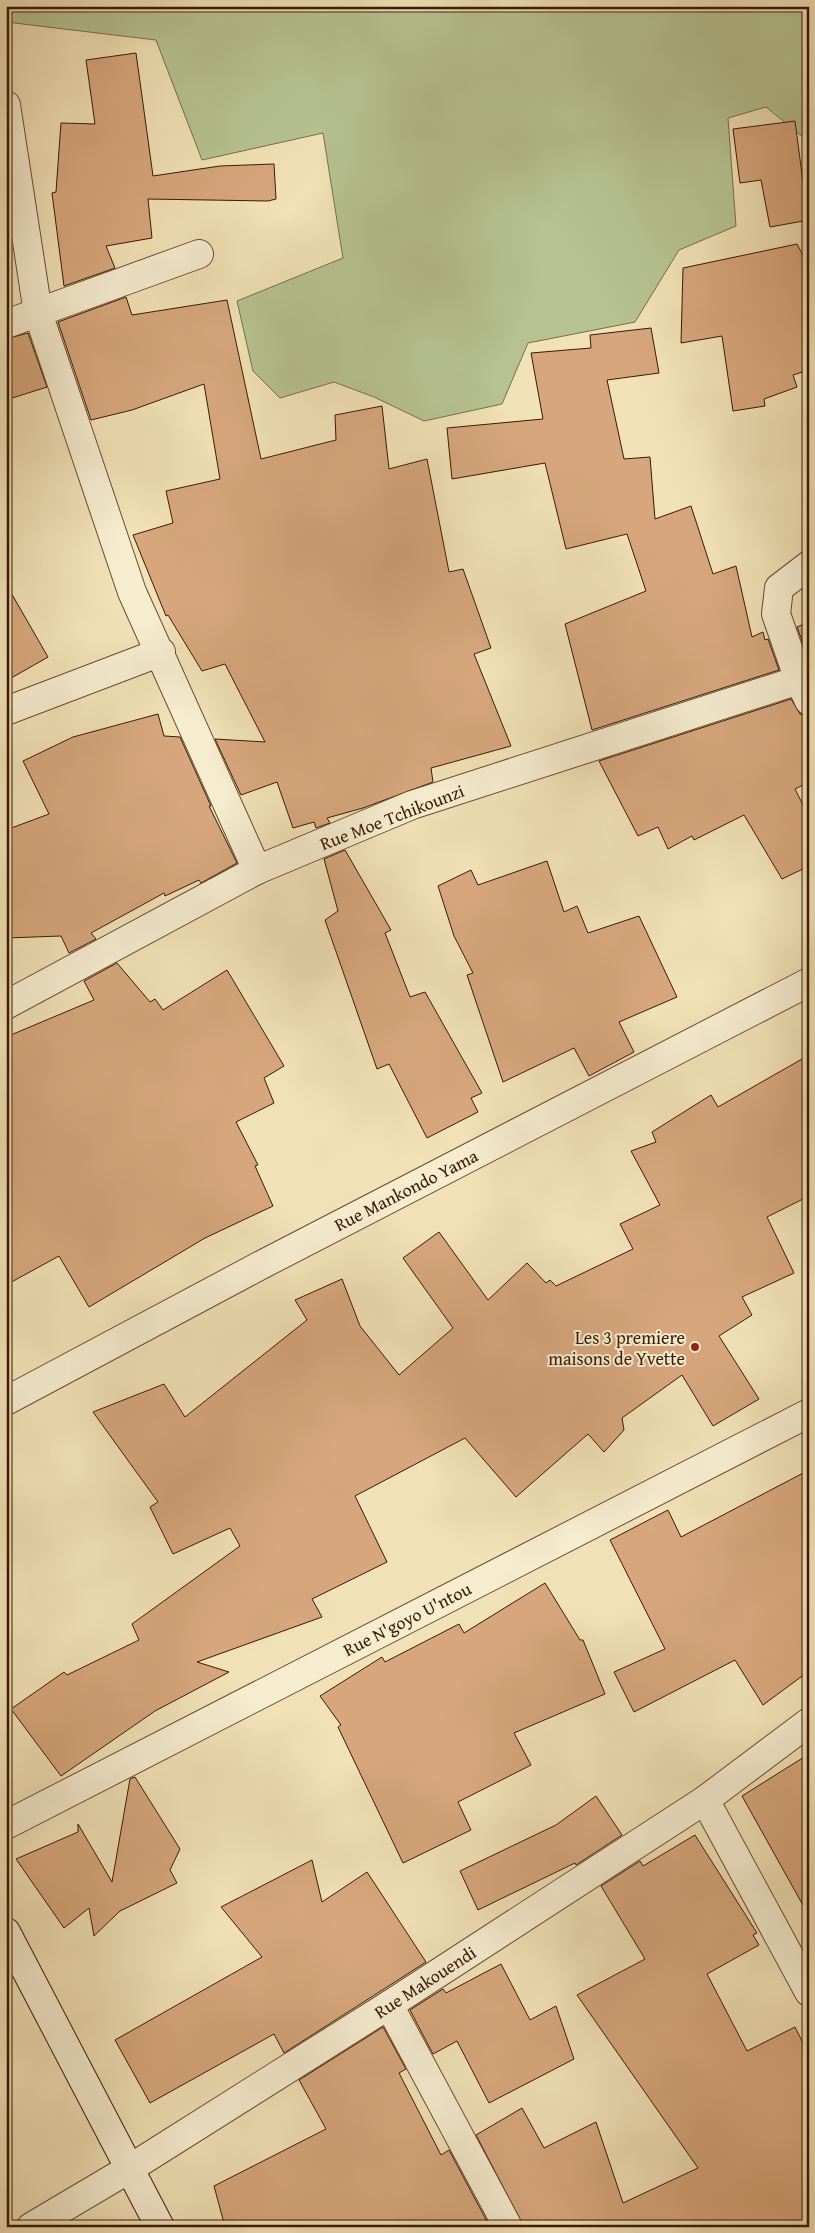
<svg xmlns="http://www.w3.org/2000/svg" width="815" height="2233" viewBox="0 0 815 2233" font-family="'Gentium Book Plus',serif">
<rect width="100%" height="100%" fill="#f1e1b6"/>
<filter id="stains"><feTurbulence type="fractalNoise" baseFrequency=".004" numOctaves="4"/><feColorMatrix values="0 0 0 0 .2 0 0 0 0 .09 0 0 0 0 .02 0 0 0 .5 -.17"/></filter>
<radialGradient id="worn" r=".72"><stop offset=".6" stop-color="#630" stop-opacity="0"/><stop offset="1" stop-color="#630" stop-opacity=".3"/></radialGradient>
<!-- grass -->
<path fill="#b6c391" stroke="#786e4c" d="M6 6H809V142L766 107 728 118 736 226 679 250 635 322 528 343 502 404 424 421 374 397 334 382 280 398 253 371 237 301 343 258 323 133 202 160 156 40 6 22Z"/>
<!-- building -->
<g fill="#d7a67c" stroke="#391a06">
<path d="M136 53 153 176 220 166 274 164 276 199 268 201 148 199 152 238 106 246 115 268 64 286 52 193 56 192 61 123 95 124 86 60Z"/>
<path d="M795 121 803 182 809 181V220L770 227 761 180 740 183 733 129Z"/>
<path d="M797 244 809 267V370L793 375 797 387 764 399 765 406 733 411 722 336 681 343 683 268Z"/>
<path d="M126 297 132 315 227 300 261 459 336 440 335 415 382 406 389 469 427 459 449 572 463 569 491 648 474 654 511 746 431 768 433 782 363 808 327 818 330 823 316 828 314 822 293 828 277 782 241 795 215 739 265 742 225 664 202 671 168 615 166 616 133 535 173 523 166 491 220 479 204 384 132 410 91 420 58 322Z"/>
<path d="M651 328 659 373 607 380 624 459 650 457 655 519 691 506 713 574 736 566 752 637 763 632 765 640 768 639 779 670 592 730 565 624 646 591 627 534 566 549 545 463 452 479 447 428 543 419 531 353 591 348 590 335Z"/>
<path d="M28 333 47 387 6 400V339Z"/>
<path d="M6 584 48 657 6 681Z"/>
<path d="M809 622V660L797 627Z"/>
<path d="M791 699 800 714 809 716V782L795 789 809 817V866L782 879 744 815 694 840 692 836 668 849 658 827 638 836 599 761Z"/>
<path d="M158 714 164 736 180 737 211 806H209L237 863 201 883 199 880 165 896 164 893 91 933 96 939 69 953 61 936 6 938V830L49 814 23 761 73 737Z"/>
<path d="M345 850 391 930 385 933 410 997 425 992 482 1093 471 1098 478 1112 427 1138 389 1064 377 1069 325 920 338 911 324 859Z"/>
<path d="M547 861 564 912 577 906 588 933 639 916 677 997 619 1022 634 1052 589 1076 574 1048 503 1082 467 975 473 973 454 936 438 886 471 870 478 885Z"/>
<path d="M117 963 150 1002 155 999 163 1010 227 970 284 1066 264 1078 274 1103 236 1122 258 1165 255 1166 273 1206 205 1238 89 1307 59 1256 6 1285V1037L94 1000 84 981Z"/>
<path d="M809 1055V1196L767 1217 794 1273 742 1297 752 1315 719 1336 759 1399 713 1426 682 1375 622 1418 624 1430 604 1452 588 1434 516 1497 465 1438 355 1496 387 1562 312 1599 322 1617 197 1662 229 1672 155 1711 61 1776 11 1709 64 1672 67 1675 139 1640 132 1624 240 1546 230 1528 173 1554 150 1507 158 1502 93 1412 164 1384 185 1417 307 1320 295 1300 342 1279 360 1326 399 1375 453 1328 403 1258 439 1232 488 1300 527 1263 546 1283 550 1280 556 1286 633 1249 620 1224 660 1205 631 1151 656 1142 652 1132 711 1095 718 1107Z"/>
<path d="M809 1470V1671L763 1705 735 1660 634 1712 614 1672 665 1649 610 1540 668 1510 681 1537Z"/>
<path d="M545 1583 580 1640H583L605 1694 514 1733 531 1765 458 1802 471 1830 403 1863 338 1727 341 1725 320 1696 382 1657 385 1662 459 1624 464 1633Z"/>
<path d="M809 1754V1916L742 1796Z"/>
<path d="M135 1777 180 1849 170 1870 177 1883 120 1911 94 1936 89 1908 64 1928 16 1859 78 1832V1824L112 1882 130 1779Z"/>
<path d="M596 1796 622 1835 576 1865 575 1863 478 1910 460 1871 556 1825Z"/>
<path d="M695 1835 757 1933 753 1935 759 1945 707 1974 747 2051 795 2027 809 2055V2227H524L476 2135 522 2108 544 2148 596 2122 623 2203 698 2168 577 1995 645 1959 601 1886 640 1861 643 1866Z"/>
<path d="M312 1860 322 1902 367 1872 426 1962 284 2053 274 2034 150 2103 115 2040 262 1957 221 1907Z"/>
<path d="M501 1964 530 2020 556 2006 574 2059 489 2103 457 2041 433 2054 410 2010 443 1989 446 1993Z"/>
<path d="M383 2027 406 2069 399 2073 441 2155 449 2150 490 2227H225L214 2186 326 2129 299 2080Z"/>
</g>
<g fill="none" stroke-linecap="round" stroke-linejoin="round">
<!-- street casing -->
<g stroke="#674c32" stroke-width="30">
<g id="street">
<path d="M6 105 38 313 132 592 257 870"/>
<path d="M6 324 199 254"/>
<path d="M809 565 779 588 776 614 799 680 809 701"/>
<path d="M6 711 161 652"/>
<path d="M6 1005 257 870 412 805 799 680"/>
<path d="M6 1401 263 1264 809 982"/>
<path d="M705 1800 809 1992"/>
<path d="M6 1825 809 1413"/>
<path d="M389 2005 508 2227"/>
<path d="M31 2227 129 2169 389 2005 705 1800 809 1722"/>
</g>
</g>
<!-- secondary casing -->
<g stroke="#391a06" stroke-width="30">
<path id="secondary" d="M6 1932 160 2227"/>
</g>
<!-- street -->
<use href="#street" stroke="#f6ecd0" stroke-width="28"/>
<!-- secondary -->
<use href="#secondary" stroke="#f6ecd0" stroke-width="28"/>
</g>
<!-- markers -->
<circle fill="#8f2418" stroke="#f6ecd0" stroke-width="2" cx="695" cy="1347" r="5"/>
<g text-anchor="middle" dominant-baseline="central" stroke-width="4" stroke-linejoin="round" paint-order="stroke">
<!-- street labels -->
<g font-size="18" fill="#391a06" stroke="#f6ecd0">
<text transform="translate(392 817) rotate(-21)">Rue Moe Tchikounzi</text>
<text transform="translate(406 1190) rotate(-27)">Rue Mankondo Yama</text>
<text transform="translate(407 1619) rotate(-27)">Rue N'goyo U'ntou</text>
<text transform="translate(425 1982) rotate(-33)">Rue Makouendi</text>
</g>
<!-- poi labels -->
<g font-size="18" fill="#391a06" stroke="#f6ecd0" text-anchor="end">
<text x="685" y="1337">Les 3 premiere<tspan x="685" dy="21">maisons de Yvette</tspan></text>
</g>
</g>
<!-- margin -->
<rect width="815" height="2233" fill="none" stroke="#f1e1b6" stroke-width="25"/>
<rect x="8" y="8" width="800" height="2218" fill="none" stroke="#391a06" stroke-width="2.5"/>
<rect x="12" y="12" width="790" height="2208" fill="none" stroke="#391a06"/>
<rect width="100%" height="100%" filter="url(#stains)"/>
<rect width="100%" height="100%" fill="url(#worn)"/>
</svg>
